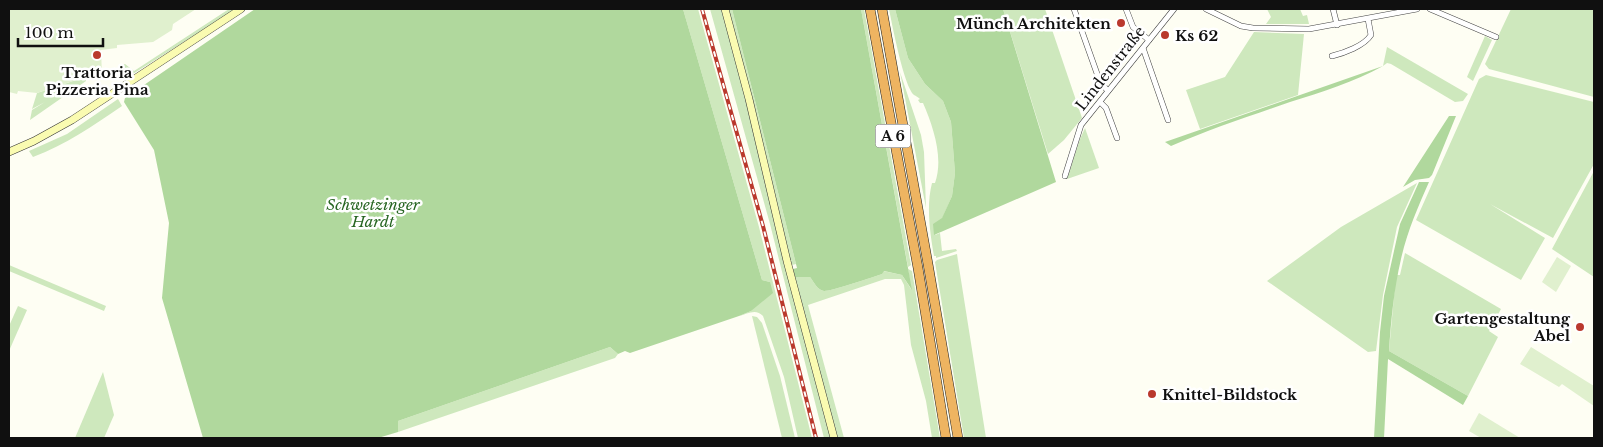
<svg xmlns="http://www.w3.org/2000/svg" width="1603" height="447" viewBox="0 0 1603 447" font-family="'Libre Baskerville',serif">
<rect width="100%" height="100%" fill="#fefef3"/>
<!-- green -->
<g fill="#cee8bd">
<path d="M229 9H236L128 77 119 74 118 67 125 64 134 71Z"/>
<path d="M683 9H698L759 227 812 438H798L784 377 763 316C756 308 747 314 739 316L751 311 770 282 762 280Z"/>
<path d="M710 9H722L728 28 832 438H824L770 224Z"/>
<path d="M728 9H732L796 264 792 265 788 253 754 106Z"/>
<path d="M861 9H864L911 265 908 267Z"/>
<path d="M889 9H895L908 58 925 84 943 101 951 122 955 173 952 196 935 235 940 233 942 251 956 249 957 251 936 258V256H934C930 233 926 206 932 183H935C944 158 933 126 923 103H920L918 100 920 99C918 97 916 96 914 95 904 87 892 24 889 9Z"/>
<path d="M1003 9H1045L1082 118 1064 140 1048 154Z"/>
<path d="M1267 9H1300L1303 16 1307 15 1309 24H1266L1271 17Z"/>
<path d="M1511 9H1594V97L1489 69 1485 64Z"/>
<path d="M1254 32 1304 34 1298 95 1200 129 1186 90 1225 77Z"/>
<path d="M1485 36 1492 40 1473 81 1467 77Z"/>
<path d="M1387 47 1468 94 1463 101 1455 102 1391 64 1387 63 1383 66Z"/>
<path d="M900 72 921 135 924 152 926 208Z"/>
<path d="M1486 75 1594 102V164L1553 238 1490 204 1545 238 1521 280 1416 220 1479 79Z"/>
<path d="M85 77 86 81 30 120 32 110 45 102 32 109 37 93Z"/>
<path d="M118 99 122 106C91 127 67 144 33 157L29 151 67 134Z"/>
<path d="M1085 128 1099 168 1067 179 1080 139Z"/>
<path d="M1594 171V277L1552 249Z"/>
<path d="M1417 183 1397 227 1383 295 1376 351 1368 352 1267 281 1341 227Z"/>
<path d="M1405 253 1501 309 1489 331 1498 337 1468 396 1389 351 1395 285 1397 275H1400Z"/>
<path d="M957 254 958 261 986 438H964L935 262 937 260Z"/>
<path d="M9 265 106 306 104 311 9 271Z"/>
<path d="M908 269 912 271 940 438H932L926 401 911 345 904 285 901 279H885L808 305 844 438H837L794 277H810C814 282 817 290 824 291 828 292 877 276 882 274L883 271 902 275 911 289Z"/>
<path d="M18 306 27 310 9 351V326Z"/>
<path d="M752 316 757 317 762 323 780 376 795 438H782Z"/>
<path d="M610 347 618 354 615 358 398 432V421Z"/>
<path d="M103 372 114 415 104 438H75Z"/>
</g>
<!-- forest -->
<g fill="#b0d89d">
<path d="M255 9H683L762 280 770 282 773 293 751 311 739 316 630 353 625 351 618 354 610 347 398 421V432L378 438H203L162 298 169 223 154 150 124 102 125 98Z"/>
<path d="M732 9H861L912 290 902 275 884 271 882 274C877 276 828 292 824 291 817 290 814 282 810 277H795L793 269 797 268Z"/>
<path d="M895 9H1003L1056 182 934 235 933 224 942 218 952 196 955 173 951 122 943 101 925 84 908 58Z"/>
<path d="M1383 66C1354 82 1322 92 1290 102 1250 116 1210 129 1171 146L1165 142Z"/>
<path d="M1449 116H1456L1432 175 1429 178 1415 180 1403 187Z"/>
<path d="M1419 182H1429C1418 207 1407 232 1401 259 1394 289 1391 320 1389 351L1468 396 1463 405 1388 359 1384 438H1374L1380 332 1384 296 1400 224Z"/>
</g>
<!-- pitch -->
<g fill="#e0f0ce">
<path d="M9 9H196L173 24 172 30 153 42 117 45V48L101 50 102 75 85 77 37 93 18 91 17 94 9 92Z"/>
<path d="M1557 257 1571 266 1556 292 1542 282Z"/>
<path d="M1531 347 1594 386V406L1562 384 1559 387 1520 364Z"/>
<path d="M1479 413 1520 438H1481L1469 431Z"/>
</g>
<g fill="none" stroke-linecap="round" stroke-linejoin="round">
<!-- street casing -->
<g stroke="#434343" stroke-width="6">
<g id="street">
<path d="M1074 9 1100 82 1108 91"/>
<path d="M1126 9 1133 27 1149 40"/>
<path d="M1206 9 1241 26 1253 28 1309 29 1417 9"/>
<path d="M1333 9 1337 25"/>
<path d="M1430 9 1496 37"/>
<path d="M1143 48 1168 120"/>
<path d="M1332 56C1344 53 1364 46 1371 35L1368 19"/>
<path d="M1100 102 1106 108 1117 138"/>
<path d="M1065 176 1081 125 1174 9"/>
</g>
</g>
<!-- secondary casing -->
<g stroke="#323232" stroke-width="8">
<g id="secondary">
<path d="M725 9 749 99 787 261 834 438"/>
<path d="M9 152 34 141 72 120 241 9"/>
</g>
</g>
<!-- highway casing -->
<g stroke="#212121" stroke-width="10">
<g id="highway">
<path d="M870 9 918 268 946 438"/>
<path d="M882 9 928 264 958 438"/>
</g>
</g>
<!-- street -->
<use href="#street" stroke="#fff" stroke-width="5"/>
<!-- secondary -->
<use href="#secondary" stroke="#fafbb1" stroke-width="7"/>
<!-- highway -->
<use href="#highway" stroke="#eeb461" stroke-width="9"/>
<!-- rail casing -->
<g stroke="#ba392d" stroke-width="4">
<path id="rail" d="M702 9 763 226 816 438"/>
</g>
<!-- rail -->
<use href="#rail" stroke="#fff" stroke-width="2" stroke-dasharray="5.5" stroke-linecap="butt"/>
</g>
<!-- markers -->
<g fill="#ba392d" stroke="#fff" stroke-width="2">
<circle cx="1121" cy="23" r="5"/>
<circle cx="1165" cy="35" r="5"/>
<circle cx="97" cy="55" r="5"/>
<circle cx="1580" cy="327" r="5"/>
<circle cx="1152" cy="394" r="5"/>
</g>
<g text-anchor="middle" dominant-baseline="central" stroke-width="5" stroke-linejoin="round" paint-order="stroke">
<!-- shield labels -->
<rect fill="#fff" stroke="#585858" stroke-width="1" x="875.5" y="124.5" width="35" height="23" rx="4"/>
<g font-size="14" font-weight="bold" fill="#101010">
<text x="893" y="136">A 6</text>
</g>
<!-- poi labels -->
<g font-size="15" font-weight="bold" fill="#101010" stroke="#fff" text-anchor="end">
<text x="1111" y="23">Münch Architekten</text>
<text x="1175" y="35" text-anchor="start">Ks 62</text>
<text x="97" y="72" text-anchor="middle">Trattoria<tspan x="97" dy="17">Pizzeria Pina</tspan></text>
<text x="1570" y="318">Gartengestaltung<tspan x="1570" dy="17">Abel</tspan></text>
<text x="1162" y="394" text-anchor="start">Knittel-Bildstock</text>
</g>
<!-- street labels -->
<g font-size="15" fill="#101010" stroke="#fff">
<text transform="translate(1110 68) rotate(-52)">Lindenstraße</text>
</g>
<!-- park labels -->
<g font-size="15" font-style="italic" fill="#276522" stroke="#fff">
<text x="373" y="204">Schwetzinger<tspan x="373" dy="17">Hardt</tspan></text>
</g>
</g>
<!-- border -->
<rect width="1603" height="447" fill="none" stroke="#101010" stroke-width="20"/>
<!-- scale -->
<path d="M18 38v8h85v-8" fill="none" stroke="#101010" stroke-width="2.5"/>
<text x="25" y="38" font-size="15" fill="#101010" stroke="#ffffff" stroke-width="4" paint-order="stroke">100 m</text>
</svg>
